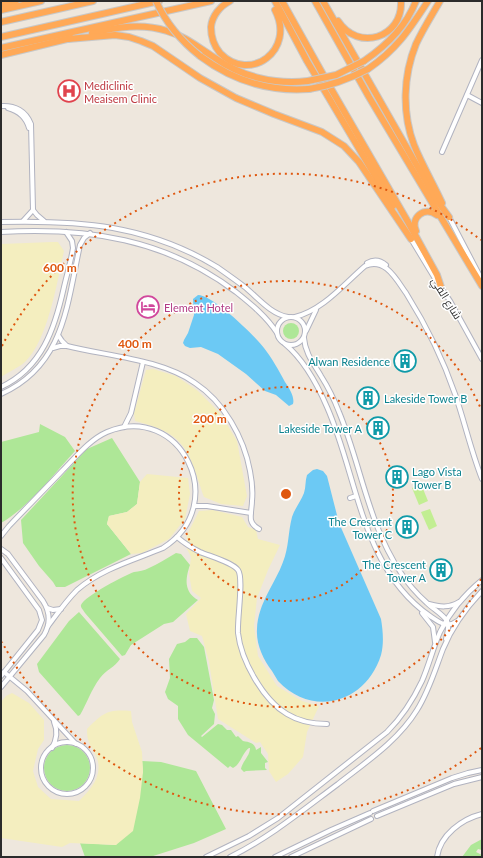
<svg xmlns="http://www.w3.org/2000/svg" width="483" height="858" viewBox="0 0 483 858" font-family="Lato,Cairo,sans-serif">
<rect width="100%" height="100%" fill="#eee7dd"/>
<!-- green -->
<g fill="#aee797">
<circle cx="291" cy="331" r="8"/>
<path d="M40 424 65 437 75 451C52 476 30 506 1 523V442L39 432Z"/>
<path d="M112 438 140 482 137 504 127 512 109 516 107 524 131 554 65 587H56L53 582 39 566 23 543 21 520 87 449Z"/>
<path d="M176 553 181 554 190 565C185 579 184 592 198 600L173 622 164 624 131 645 125 655 122 656 85 613C84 611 80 607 81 605 85 596 125 575 134 572 139 571 144 571 149 568 158 564 167 558 176 553Z"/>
<path d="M79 612 120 659C115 667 106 670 100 678 91 690 87 703 80 715L78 716 39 672 37 664 69 621Z"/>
<path d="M190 638H197L204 647 214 700 212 708 215 714 214 724 201 736 202 737 218 724 222 725 227 730H231L236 737 238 736 243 741C249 742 255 743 256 750L261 747V753L268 762 265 763V768L267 770 246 771 244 772 241 769C242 762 250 756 250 748H249C242 753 241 764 233 768L230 766 228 768 188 735 178 719V706L168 699 165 692 170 678 169 659 177 644 185 642Z"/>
<circle cx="67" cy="768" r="23"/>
<path d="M142 761 161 762 196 771 226 829 194 843 150 857H85L80 843 116 845 143 772Z"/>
<path d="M482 839V850L478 849 476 852 482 855V857H462L471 845Z"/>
</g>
<!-- sand -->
<g fill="#f4eebf">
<path d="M52 242H58L64 251C57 282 48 340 25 362 18 368 8 372 1 377V244Z"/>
<path d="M153 369 176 376 198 391 220 413 237 441 247 496 243 506 221 504 204 497C188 450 187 434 135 421L134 413 146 370Z"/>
<path d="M147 474 188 478 190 494 185 519 169 539 142 553 131 554 107 524 109 516 127 512 137 504 140 482Z"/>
<path d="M213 510 242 517 248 527 256 530 258 539 280 545 268 570 257 598 254 626 258 656 277 686 302 701 319 706 307 732 303 757 288 774 276 782 269 771 268 754 260 742 256 743 218 719 209 662 202 636 190 631 186 614 201 598 192 591 189 574 191 557 187 549V535L199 511Z"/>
<path d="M12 693 29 703 44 720V740L38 749 33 771 38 787 51 799 79 801C91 789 103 776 97 758 92 745 87 745 87 729 103 713 107 709 131 711L132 722 142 752 143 772 140 798 133 831 116 845 70 843 62 847 1 838V702L6 696Z"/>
</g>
<!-- pitch -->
<g fill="#c2ee92">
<path d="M421 484 428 501 419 505 412 488Z"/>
<path d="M430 509 437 526 429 530 421 512Z"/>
</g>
<!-- water -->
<g fill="#6cc9f4">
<path d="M198 295C213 295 254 335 264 348 272 358 279 371 285 382 289 388 295 397 293 404L289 406 276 395 265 391 246 374 218 354 201 347 190 348 185 346 183 343 184 340 188 333 194 315 193 299Z"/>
<path d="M317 469 323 471 327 476 339 523 381 619C383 631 384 644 381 655 366 703 313 718 278 681 276 678 274 674 272 671 263 659 256 644 257 629 258 603 275 584 283 562 289 547 288 532 292 517 295 508 301 501 304 493 306 487 305 481 307 475L313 470Z"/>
</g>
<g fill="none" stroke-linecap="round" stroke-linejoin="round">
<!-- minor casing -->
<g stroke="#b1b3c0" stroke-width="6">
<g id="minor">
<path d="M467 95 482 103"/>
<path d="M1 106C15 105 26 111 31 124L33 210 37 215 44 221"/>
<path d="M8 108C19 111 26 117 29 128"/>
<path d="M442 152 482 60"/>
<path d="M449 217 482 280"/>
<path d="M23 221 33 210"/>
<path d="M1 222C80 220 148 225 217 267 227 274 237 281 246 288 259 299 271 314 288 317"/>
<path d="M1 232C87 227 166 239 236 292 251 304 267 317 277 333"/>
<path d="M411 239 434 277 450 301 482 359"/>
<path d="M367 263C374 259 380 260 386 265"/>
<circle cx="291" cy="331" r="14"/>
<path d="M295 317C323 310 343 285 365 266 385 257 396 279 406 293 426 325 443 359 455 394 465 423 471 451 482 479"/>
<path d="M306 331 316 310"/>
<path d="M58 335 62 341 67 346"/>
<path d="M304 338C305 353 314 364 321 376 328 387 334 399 339 412 361 465 368 524 401 573 408 584 417 594 427 603 433 609 443 614 447 621 450 627 447 633 446 639"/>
<path d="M285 344C303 359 318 386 327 407 358 477 361 568 430 616 439 622 447 629 457 621"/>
<path d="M53 348 60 346H67C107 356 161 359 195 383 224 402 244 438 250 471 252 481 253 491 252 501 252 507 250 514 251 520 252 524 255 527 259 529"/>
<path d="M1 387C42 368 55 328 64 287 67 274 71 261 73 248L72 241 66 232"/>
<path d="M1 394C64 366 67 305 80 245L84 238 90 233"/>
<path d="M124 427 131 413 143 362"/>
<path d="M350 498 356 496"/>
<path d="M194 506H207L251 513"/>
<path d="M1 536 9 526C26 508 44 490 62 471 76 457 89 440 107 432 180 401 232 504 163 548 134 560 101 569 77 590 66 601 57 614 48 626"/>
<path d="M177 537C184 543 192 548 200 552 209 556 232 562 238 570 244 578 237 619 238 633 241 660 263 700 287 714 300 722 313 724 327 724"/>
<path d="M1 549 8 554 43 601C50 612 51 623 44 635L1 687"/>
<path d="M1 558 39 610 42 620 38 630 1 676"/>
<path d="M429 604C440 607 449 608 459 602"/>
<path d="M47 608 53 610 61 609"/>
<path d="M422 613 433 627 435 642"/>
<path d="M4 672 27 691 76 744"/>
<circle cx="67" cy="768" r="26"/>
<path d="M52 748C57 739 58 731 54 722"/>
<path d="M373 811 452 778 468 773 482 770"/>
<path d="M377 816 454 784 482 777"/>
<path d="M206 857 249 836 278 818 387 732C402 717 413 700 422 681 429 665 433 648 440 632 450 612 465 594 482 580"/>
<path d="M230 857C269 838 303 810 338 784 366 762 398 741 417 710 429 691 435 670 443 649 452 627 466 608 482 591"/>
<path d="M275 857 331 830 370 813"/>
<path d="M291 857 371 819"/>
<path d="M437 857C440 835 462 819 482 814"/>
</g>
</g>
<!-- highway casing -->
<g stroke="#c8c8c8" stroke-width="8">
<g id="highway">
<path d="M230 1C220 6 212 16 211 27 211 37 214 46 220 53 250 84 296 50 275 10"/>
<path d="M275 1 307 61 393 206"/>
<path d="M282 1 330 87 408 222 437 275 441 287"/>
<path d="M315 1 369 97 482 286"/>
<path d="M323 1 436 199 449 217"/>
<path d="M440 1C432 15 423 29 416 44 403 76 402 113 414 145 422 165 433 183 442 203"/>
<path d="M1 5 16 1"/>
<path d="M1 10 41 1"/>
<path d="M338 21C358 52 403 38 401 1"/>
<path d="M1 22 93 1"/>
<path d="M92 33C117 27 142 23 167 31 185 36 199 48 215 58 242 77 276 85 308 81"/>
<path d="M1 37 159 1"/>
<path d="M68 39 115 35 129 37 141 41 153 46 200 78 236 98 274 114 322 132 344 146 359 162 411 239"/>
<path d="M1 48 211 1"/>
<path d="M1 55 71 38"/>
<path d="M200 56C232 80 269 92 309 89"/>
<path d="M364 61C386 46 406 27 416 1"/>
<path d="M368 69C397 49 409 30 428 1"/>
<path d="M416 231C410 217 425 206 437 215"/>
</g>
</g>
<!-- minor -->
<use href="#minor" stroke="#fff" stroke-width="4"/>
<!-- highway -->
<use href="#highway" stroke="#ffa957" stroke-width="6"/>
<!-- highway-bridge casing -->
<g stroke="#c8c8c8" stroke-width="8" stroke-linecap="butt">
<g id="highway-bridge">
<path d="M156 1C166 23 181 41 200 56"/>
<path d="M308 81 336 75 364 61"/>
<path d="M309 89C330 86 349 79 368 69"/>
</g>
</g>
<!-- highway-bridge -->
<use href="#highway-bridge" stroke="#ffa957" stroke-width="6"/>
</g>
<!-- distance rings -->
<g fill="none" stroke="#df570e" stroke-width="2" stroke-dasharray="2 4">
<circle cx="286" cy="494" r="107"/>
<path d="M481 579A213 213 0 1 1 481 409"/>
<path d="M481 748A320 320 0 0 1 2 642M2 346A320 320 0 0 1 481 240"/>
</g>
<!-- icons -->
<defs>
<g id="hospital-ring" transform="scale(1.15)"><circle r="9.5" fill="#fff" stroke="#e0444e" stroke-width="1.5"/><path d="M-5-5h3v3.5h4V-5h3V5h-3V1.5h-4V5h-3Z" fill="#e0444e"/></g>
<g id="hotel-ring" transform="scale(1.15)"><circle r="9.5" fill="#fff" stroke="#d1479c" stroke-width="1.5"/><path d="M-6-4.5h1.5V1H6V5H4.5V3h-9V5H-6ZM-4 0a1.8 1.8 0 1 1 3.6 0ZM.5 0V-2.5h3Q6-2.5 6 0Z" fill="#d1479c"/></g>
<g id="building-ring" transform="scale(1.15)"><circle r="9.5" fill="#fff" stroke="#0f9aa8" stroke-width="1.5"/><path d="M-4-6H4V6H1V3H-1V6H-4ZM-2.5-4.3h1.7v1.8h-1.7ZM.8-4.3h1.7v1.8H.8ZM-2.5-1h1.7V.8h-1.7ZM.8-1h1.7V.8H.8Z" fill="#0f9aa8"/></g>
</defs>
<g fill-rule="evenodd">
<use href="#hospital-ring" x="69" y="91"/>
<use href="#hotel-ring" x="148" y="307"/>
<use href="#building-ring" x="405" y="361"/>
<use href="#building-ring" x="368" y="398"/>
<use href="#building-ring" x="378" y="428"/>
<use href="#building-ring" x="397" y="477"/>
<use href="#building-ring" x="407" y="527"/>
<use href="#building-ring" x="441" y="570"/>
</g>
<g text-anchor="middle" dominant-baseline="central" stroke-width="3" stroke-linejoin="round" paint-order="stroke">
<!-- health labels -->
<g font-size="11" fill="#be3a42" stroke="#fff" text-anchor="start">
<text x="84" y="85">Mediclinic<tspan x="84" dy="13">Meaisem Clinic</tspan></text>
</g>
<!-- street labels -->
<g font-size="11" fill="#2b2b2b" stroke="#fff">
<text transform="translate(447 298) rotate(58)">شارع الفي</text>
</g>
<!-- hotel labels -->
<g font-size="11" fill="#b23c85" stroke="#fff" text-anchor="start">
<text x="164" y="307">Element Hotel</text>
</g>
<!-- culture labels -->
<g font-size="11" fill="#0d838f" stroke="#fff" text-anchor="end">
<text x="390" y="361">Alwan Residence</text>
<text x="384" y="398" text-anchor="start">Lakeside Tower B</text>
<text x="362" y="428">Lakeside Tower A</text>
<text x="412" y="471" text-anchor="start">Lago Vista<tspan x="412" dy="13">Tower B</tspan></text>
<text x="392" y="521">The Crescent<tspan x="392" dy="13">Tower C</tspan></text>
<text x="426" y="564">The Crescent<tspan x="426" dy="13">Tower A</tspan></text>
</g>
</g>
<circle cx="286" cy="494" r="6" fill="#df570e" stroke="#fff" stroke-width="2"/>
<g font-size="12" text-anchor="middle" font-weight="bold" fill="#df570e" stroke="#fff" stroke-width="3" stroke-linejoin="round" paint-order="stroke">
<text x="60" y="272">600 m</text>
<text x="135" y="348">400 m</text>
<text x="210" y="423">200 m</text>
</g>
<!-- border -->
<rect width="483" height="858" fill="none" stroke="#2b2b2b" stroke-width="4"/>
</svg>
